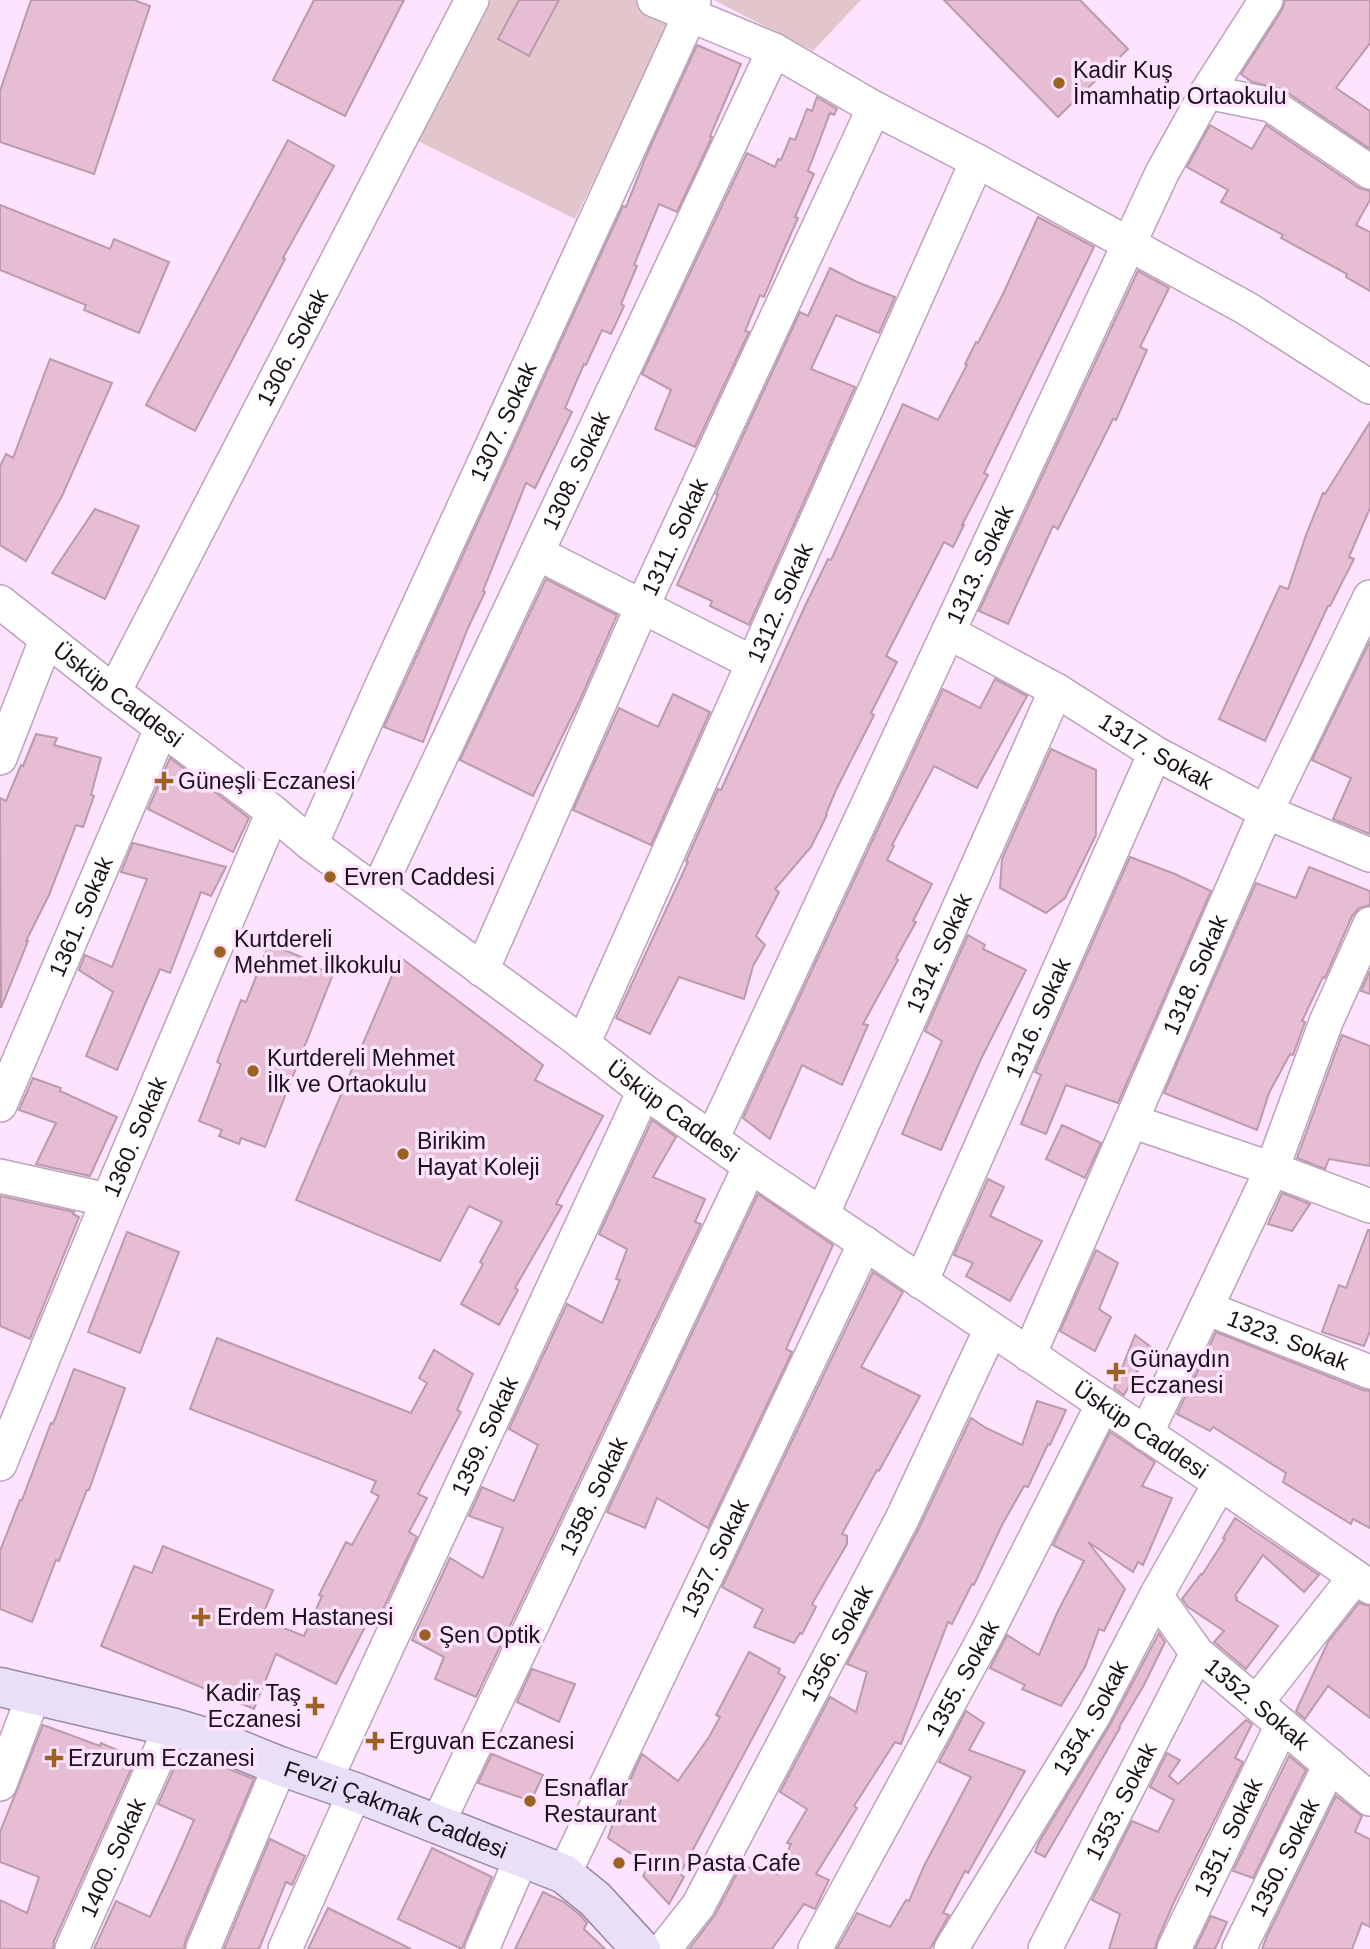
<svg xmlns="http://www.w3.org/2000/svg" width="1370" height="1949" viewBox="0 0 1370 1949" font-family="Helvetica,sans-serif">
<rect width="100%" height="100%" fill="#fde3fe"/>
<!-- green -->
<g fill="#e3c6cb">
<path d="M481 0H641L675 13 575 219 410 137Z"/>
<path d="M714 0H861L813 51Z"/>
</g>
<!-- building -->
<g fill="#e7bdd4" stroke="#bb9aac" stroke-width="2">
<path d="M31 0H134L150 6 94 174 0 142V91Z"/>
<path d="M314 0H404L345 116 273 80Z"/>
<path d="M519 0H559L529 56 498 39Z"/>
<path d="M944 0H1080L1128 49 1058 117Z"/>
<path d="M1285 0H1370V43L1336 88 1370 111V149L1282 89 1252 82 1241 74 1282 10Z"/>
<path d="M697 45 741 64 710 136 712 137 677 212 659 204 634 265 637 266 621 304 624 306 611 334 602 330 586 365 584 364 565 408 572 412 535 488 526 483 483 591 485 592 468 628 423 742 384 727 623 206 626 207 647 154Z"/>
<path d="M817 97 837 109 834 115 830 113 808 171 814 174 795 217 798 218 782 254 764 297 760 295 745 331 749 332 695 447 655 429 671 390 642 374 747 153 775 167 778 159 781 160 790 138 795 140 807 109 812 111Z"/>
<path d="M1210 125 1252 149 1266 125 1359 188 1370 191V200L1356 225 1370 232V291L1346 277 1347 274 1281 238 1283 235 1221 202 1228 190 1187 167Z"/>
<path d="M288 140 334 166 283 258 285 259 195 431 146 405Z"/>
<path d="M0 205 110 249 114 239 169 262 139 333 84 310 86 305 0 270Z"/>
<path d="M1038 217 1094 247 984 473 988 475 962 525H964L953 547 944 542 886 656 897 662 871 713 874 715 836 790 826 814 827 815 811 847 775 889 779 892 756 936 765 945 753 966 744 999 679 977 650 1034 616 1018 688 862 686 861 718 789 721 790 806 604 828 559 831 560 903 404 938 420 967 365 965 364 976 342 978 343 1003 294Z"/>
<path d="M830 268 857 282 895 297 879 333 836 315 811 369 855 387 749 625 710 606 712 601 677 585 718 495 716 494 800 312 808 316Z"/>
<path d="M1138 271 1169 288 1140 347 1147 350 1116 420 1113 419 1058 529 1053 526 1008 624 979 611Z"/>
<path d="M50 359 112 383 62 496 26 561 0 545V466L6 454 13 458Z"/>
<path d="M1370 422V508L1349 557 1354 559 1330 606H1328L1265 741 1219 719 1280 586 1288 589 1306 535 1323 493 1325 494Z"/>
<path d="M95 509 139 526 105 599 52 573Z"/>
<path d="M546 579 617 615 580 700 533 796 460 760Z"/>
<path d="M1370 641V834L1333 819 1351 778 1312 760Z"/>
<path d="M995 679 1027 696 977 788 934 766 892 845 894 846 887 860 932 884 913 921 916 922 896 958 898 960 863 1024 868 1025 842 1085 802 1065 770 1139 743 1118 943 689 980 708Z"/>
<path d="M673 694 710 712 651 845 573 810 619 708 658 727Z"/>
<path d="M36 734 57 738 54 745 101 758 91 795 94 796 83 827 76 825 49 895 26 941H28L1 1008 0 798 6 801 21 765 23 766Z"/>
<path d="M1051 749 1096 770V835L1065 898 1046 913 1000 888 1002 859Z"/>
<path d="M170 758 249 818 233 852 148 809Z"/>
<path d="M133 843 226 867 211 896 201 892 170 973 160 969 117 1070 86 1056 113 992 79 970 85 955 112 967 147 879 121 872Z"/>
<path d="M1130 857 1175 874 1211 891 1118 1103 1066 1085 1046 1134 1021 1124 1041 1075 1035 1072Z"/>
<path d="M1309 867 1370 891V905L1359 908 1352 916 1325 978 1323 977 1302 1021 1305 1022 1293 1055 1290 1054 1269 1093 1257 1130 1164 1093 1256 883 1296 898Z"/>
<path d="M968 935 985 945 983 949 1026 970 981 1059 941 1150 902 1134 942 1041 925 1031Z"/>
<path d="M269 944 314 962 312 966 333 974 265 1147 241 1138 239 1144 219 1136 222 1130 199 1121 221 1064 217 1062 241 1000 246 1002Z"/>
<path d="M400 957 543 1065 535 1080 603 1116 556 1204 562 1206 515 1288 518 1290 499 1325 461 1304 483 1264 480 1262 502 1222 469 1206 440 1261 296 1200Z"/>
<path d="M1370 971V994L1361 991Z"/>
<path d="M1342 1035 1370 1046V1166L1329 1159 1325 1169 1297 1158Z"/>
<path d="M33 1078 61 1088 60 1091 117 1117 90 1176 36 1164 56 1123 19 1110Z"/>
<path d="M652 1120 676 1137 653 1177 705 1199 695 1222 701 1224 476 1697 435 1679 444 1657 412 1640 450 1558 483 1578 503 1528 469 1516 482 1487 514 1501 538 1445 509 1429 567 1304 602 1323 620 1280 616 1279 627 1249 599 1234Z"/>
<path d="M1062 1125 1101 1143 1085 1178 1046 1159Z"/>
<path d="M988 1179 1004 1187 990 1216 1042 1241 1010 1301 966 1276 973 1263 954 1255Z"/>
<path d="M1282 1193 1310 1204 1292 1231 1268 1224Z"/>
<path d="M758 1194 833 1245 786 1349 792 1352 708 1528 657 1498 645 1528 607 1512Z"/>
<path d="M0 1196 74 1212 73 1214 79 1217 30 1339 0 1326Z"/>
<path d="M1368 1230H1370V1331L1364 1346 1322 1332 1339 1285 1346 1288Z"/>
<path d="M127 1232 179 1252 140 1353 88 1332Z"/>
<path d="M1096 1250 1118 1263 1099 1309 1111 1317 1095 1351 1060 1331Z"/>
<path d="M873 1272 903 1292 861 1367 920 1396 879 1471 877 1470 842 1534 847 1536V1544L812 1604 816 1607 802 1634 800 1633 794 1643 754 1627 763 1609 722 1587Z"/>
<path d="M1216 1332 1363 1390 1370 1391V1528L1353 1519 1351 1524 1283 1482 1286 1473 1213 1427 1210 1431 1177 1414Z"/>
<path d="M1135 1335 1151 1347 1124 1395 1114 1388Z"/>
<path d="M217 1338 411 1413 427 1383 419 1378 434 1350 473 1374 457 1410 461 1412 418 1494 427 1498 409 1532 417 1537 377 1622 371 1619 368 1621 336 1684 276 1654 254 1709 101 1646 134 1566 152 1573 163 1546 273 1590 261 1619 304 1636 322 1596 319 1595 346 1542 352 1545 379 1496 371 1492 376 1481 190 1409Z"/>
<path d="M74 1369 125 1388 89 1490H87L59 1561 56 1560 32 1622 0 1609V1551L20 1500H22L51 1423 53 1424Z"/>
<path d="M1037 1401 1066 1410 1050 1445 1048 1444 1028 1487 1024 1486 1002 1525 974 1585 972 1584 952 1624 948 1622 901 1744 895 1742 854 1806 857 1808 816 1874 829 1880 815 1909 804 1904 772 1949H689L715 1915 741 1866 777 1874 791 1844 787 1843 807 1809 780 1792 830 1697 856 1712 867 1672 847 1664 919 1528 971 1418 986 1428 1022 1445Z"/>
<path d="M1110 1432 1155 1462 1142 1486 1172 1498 1143 1565 1138 1562 1133 1572 1088 1542 1125 1589 1104 1631 1099 1629 1085 1667 1061 1706 1022 1689 1025 1685 990 1668 1007 1635 1039 1655 1057 1613 1084 1561 1053 1545Z"/>
<path d="M1235 1518 1319 1575 1304 1592 1263 1555 1235 1596 1237 1598 1236 1600 1278 1626 1246 1669 1214 1642 1224 1631 1188 1607 1182 1599 1201 1574 1202 1575 1225 1539 1223 1538Z"/>
<path d="M1359 1603 1370 1606V1718L1328 1686 1305 1719 1296 1711 1328 1642Z"/>
<path d="M1159 1633 1165 1642 1144 1685 1119 1727 1120 1728 1045 1857 1035 1852 1039 1842 1110 1725Z"/>
<path d="M749 1652 780 1669 778 1673 785 1677 680 1874 684 1877 669 1904 643 1876 649 1866 608 1838 620 1802 642 1754 678 1781 709 1737 720 1717 716 1715Z"/>
<path d="M532 1669 575 1684 559 1722 517 1702Z"/>
<path d="M966 1711 984 1723 969 1750 1025 1771 968 1873 965 1871 943 1913 949 1915 930 1949H837L857 1913 890 1927 906 1900 909 1901 924 1866 971 1777 939 1762Z"/>
<path d="M1246 1720 1252 1724 1235 1758 1243 1762 1174 1902 1157 1941 1155 1949H1109L1120 1914 1092 1900 1132 1821 1158 1832 1174 1800 1150 1787 1167 1753 1180 1760 1169 1776 1178 1784Z"/>
<path d="M43 1725 100 1746 101 1743 136 1758 54 1941 53 1949H0V1900L27 1913 39 1877 0 1862V1832Z"/>
<path d="M181 1753 211 1762 254 1779 185 1942 184 1949H94L116 1901 150 1917 173 1868 194 1820 158 1804Z"/>
<path d="M492 1754 543 1775 531 1801 478 1783Z"/>
<path d="M1289 1756 1306 1770 1253 1878 1233 1871Z"/>
<path d="M1336 1796 1362 1816 1355 1832 1370 1839V1927L1362 1923 1352 1949H1262L1267 1936Z"/>
<path d="M270 1839 305 1856 292 1885 286 1882 259 1949H224Z"/>
<path d="M432 1848 492 1877 462 1949 398 1919Z"/>
<path d="M543 1892 564 1902 580 1915 587 1923 584 1929 605 1949H515Z"/>
<path d="M328 1908 411 1949H308Z"/>
<path d="M1211 1916 1227 1922 1215 1949H1195Z"/>
</g>
<g fill="none" stroke-linecap="round" stroke-linejoin="round">
<!-- minor casing -->
<g stroke="#bba2bc" stroke-width="36">
<g id="minor">
<path d="M654 0 774 50 874 108 977 161 1246 308 1370 387"/>
<path d="M1207 92 1271 105 1370 172"/>
<path d="M537 553 753 663"/>
<path id="s1" d="M0 602 114 692 273 812 311 844 573 1036 644 1091 750 1166 1220 1483 1370 1587"/>
<path id="s2" d="M948 632 1056 690 1155 753 1266 812 1370 855"/>
<path id="s3" d="M114 692 472 0"/>
<path d="M0 758 46 640"/>
<path id="s4" d="M311 844 383 683 690 15 694 0"/>
<path id="s5" d="M377 892 774 50"/>
<path id="s6" d="M482 970 642 607 874 108"/>
<path id="s7" d="M583 1044 977 161"/>
<path id="s8" d="M0 1105 161 729"/>
<path d="M1131 1121 1272 1169 1370 1206"/>
<path id="s9" d="M712 1139 1162 173 1207 92 1266 0"/>
<path d="M0 1176 108 1200"/>
<path id="s10" d="M822 1215 1056 690"/>
<path id="s11" d="M921 1282 1155 753"/>
<path id="s12" d="M1206 1308 1370 1372"/>
<path id="s13" d="M1029 1355 1266 812 1370 597"/>
<path d="M1146 1434 1272 1169 1326 1022 1370 924"/>
<path id="s14" d="M0 1464 108 1200 273 812"/>
<path id="s15" d="M1156 1596 1197 1653 1370 1799"/>
<path d="M1256 1703 1355 1577"/>
<path id="s16" d="M325 1781 644 1091"/>
<path d="M0 1784 34 1694"/>
<path id="s17" d="M437 1825 750 1166"/>
<path id="s18" d="M564 1874 865 1243"/>
<path id="s19" d="M72 1949 171 1727"/>
<path d="M203 1949 280 1766"/>
<path d="M285 1949 355 1792"/>
<path d="M482 1949 522 1857"/>
<path id="s20" d="M664 1949 698 1906 902 1519 991 1329"/>
<path id="s21" d="M815 1949 987 1633 1103 1404"/>
<path id="s22" d="M951 1949 1094 1715 1156 1596 1220 1483"/>
<path id="s23" d="M1045 1949 1197 1653"/>
<path id="s24" d="M1174 1949 1282 1725"/>
<path id="s25" d="M1239 1949 1330 1765"/>
</g>
</g>
<!-- major casing -->
<g stroke="#9789a8" stroke-width="41">
<g id="major">
<path id="s26" d="M0 1687 171 1727 218 1741 280 1766 355 1792 564 1874 595 1899 641 1949"/>
</g>
</g>
<!-- minor -->
<use href="#minor" stroke="#fff" stroke-width="33"/>
<!-- major -->
<use href="#major" stroke="#e9dff8" stroke-width="38"/>
</g>
<!-- markers -->
<g fill="#9d6223" stroke="#fde3fe" stroke-width="2.5">
<circle cx="1059" cy="83" r="7"/>
<path d="M160.5 770.5h7v7h7v7h-7v7h-7v-7h-7v-7h7z"/>
<circle cx="330" cy="877" r="7"/>
<circle cx="220" cy="952" r="7"/>
<circle cx="253" cy="1071" r="7"/>
<circle cx="403" cy="1154" r="7"/>
<path d="M1112.5 1361.5h7v7h7v7h-7v7h-7v-7h-7v-7h7z"/>
<path d="M197.5 1606.5h7v7h7v7h-7v7h-7v-7h-7v-7h7z"/>
<circle cx="425" cy="1635" r="7"/>
<path d="M311.5 1695.5h7v7h7v7h-7v7h-7v-7h-7v-7h7z"/>
<path d="M371.5 1730.5h7v7h7v7h-7v7h-7v-7h-7v-7h7z"/>
<path d="M50.5 1747.5h7v7h7v7h-7v7h-7v-7h-7v-7h7z"/>
<circle cx="530" cy="1801" r="7"/>
<circle cx="619" cy="1863" r="7"/>
</g>
<g text-anchor="middle" dominant-baseline="central" stroke-width="7" stroke-linejoin="round" paint-order="stroke">
<!-- poi labels -->
<g font-size="23" fill="#1a111b" stroke="#fde3fe" text-anchor="start">
<text x="1073" y="70">Kadir Kuş<tspan x="1073" dy="26">İmamhatip Ortaokulu</tspan></text>
<text x="178" y="781">Güneşli Eczanesi</text>
<text x="344" y="877">Evren Caddesi</text>
<text x="234" y="939">Kurtdereli<tspan x="234" dy="26">Mehmet İlkokulu</tspan></text>
<text x="267" y="1058">Kurtdereli Mehmet<tspan x="267" dy="26">İlk ve Ortaokulu</tspan></text>
<text x="417" y="1141">Birikim<tspan x="417" dy="26">Hayat Koleji</tspan></text>
<text x="1130" y="1359">Günaydın<tspan x="1130" dy="26">Eczanesi</tspan></text>
<text x="217" y="1617">Erdem Hastanesi</text>
<text x="439" y="1635">Şen Optik</text>
<text x="301" y="1693" text-anchor="end">Kadir Taş<tspan x="301" dy="26">Eczanesi</tspan></text>
<text x="389" y="1741">Erguvan Eczanesi</text>
<text x="68" y="1758">Erzurum Eczanesi</text>
<text x="544" y="1788">Esnaflar<tspan x="544" dy="26">Restaurant</tspan></text>
<text x="633" y="1863">Fırın Pasta Cafe</text>
</g>
<!-- street labels -->
<g font-size="23" fill="#1a111b" stroke="#fde3fe">
<text stroke="none"><textPath href="#s3" startOffset="388">1306. Sokak</textPath></text>
<text stroke="none"><textPath href="#s4" startOffset="464">1307. Sokak</textPath></text>
<text stroke="none"><textPath href="#s5" startOffset="466">1308. Sokak</textPath></text>
<text stroke="none"><textPath href="#s6" startOffset="474">1311. Sokak</textPath></text>
<text stroke="none"><textPath href="#s9" startOffset="634">1313. Sokak</textPath></text>
<text stroke="none"><textPath href="#s7" startOffset="483">1312. Sokak</textPath></text>
<text stroke="none"><textPath href="#s1" startOffset="150">Üsküp Caddesi</textPath></text>
<text stroke="none"><textPath href="#s2" startOffset="240">1317. Sokak</textPath></text>
<text stroke="none"><textPath href="#s8" startOffset="205">1361. Sokak</textPath></text>
<text stroke="none"><textPath href="#s10" startOffset="287">1314. Sokak</textPath></text>
<text stroke="none"><textPath href="#s13" startOffset="415">1318. Sokak</textPath></text>
<text stroke="none"><textPath href="#s11" startOffset="289">1316. Sokak</textPath></text>
<text stroke="none"><textPath href="#s1" startOffset="844">Üsküp Caddesi</textPath></text>
<text stroke="none"><textPath href="#s14" startOffset="354">1360. Sokak</textPath></text>
<text stroke="none"><textPath href="#s12" startOffset="88">1323. Sokak</textPath></text>
<text stroke="none"><textPath href="#s1" startOffset="1410">Üsküp Caddesi</textPath></text>
<text stroke="none"><textPath href="#s16" startOffset="380">1359. Sokak</textPath></text>
<text stroke="none"><textPath href="#s17" startOffset="364">1358. Sokak</textPath></text>
<text stroke="none"><textPath href="#s18" startOffset="350">1357. Sokak</textPath></text>
<text stroke="none"><textPath href="#s20" startOffset="352">1356. Sokak</textPath></text>
<text stroke="none"><textPath href="#s21" startOffset="308">1355. Sokak</textPath></text>
<text stroke="none"><textPath href="#s15" startOffset="149">1352. Sokak</textPath></text>
<text stroke="none"><textPath href="#s22" startOffset="270">1354. Sokak</textPath></text>
<text stroke="none"><textPath href="#s23" startOffset="166">1353. Sokak</textPath></text>
<text stroke="none"><textPath href="#s26" startOffset="415">Fevzi Çakmak Caddesi</textPath></text>
<text stroke="none"><textPath href="#s24" startOffset="124">1351. Sokak</textPath></text>
<text stroke="none"><textPath href="#s19" startOffset="100">1400. Sokak</textPath></text>
<text stroke="none"><textPath href="#s25" startOffset="102">1350. Sokak</textPath></text>
</g>
</g>
</svg>
